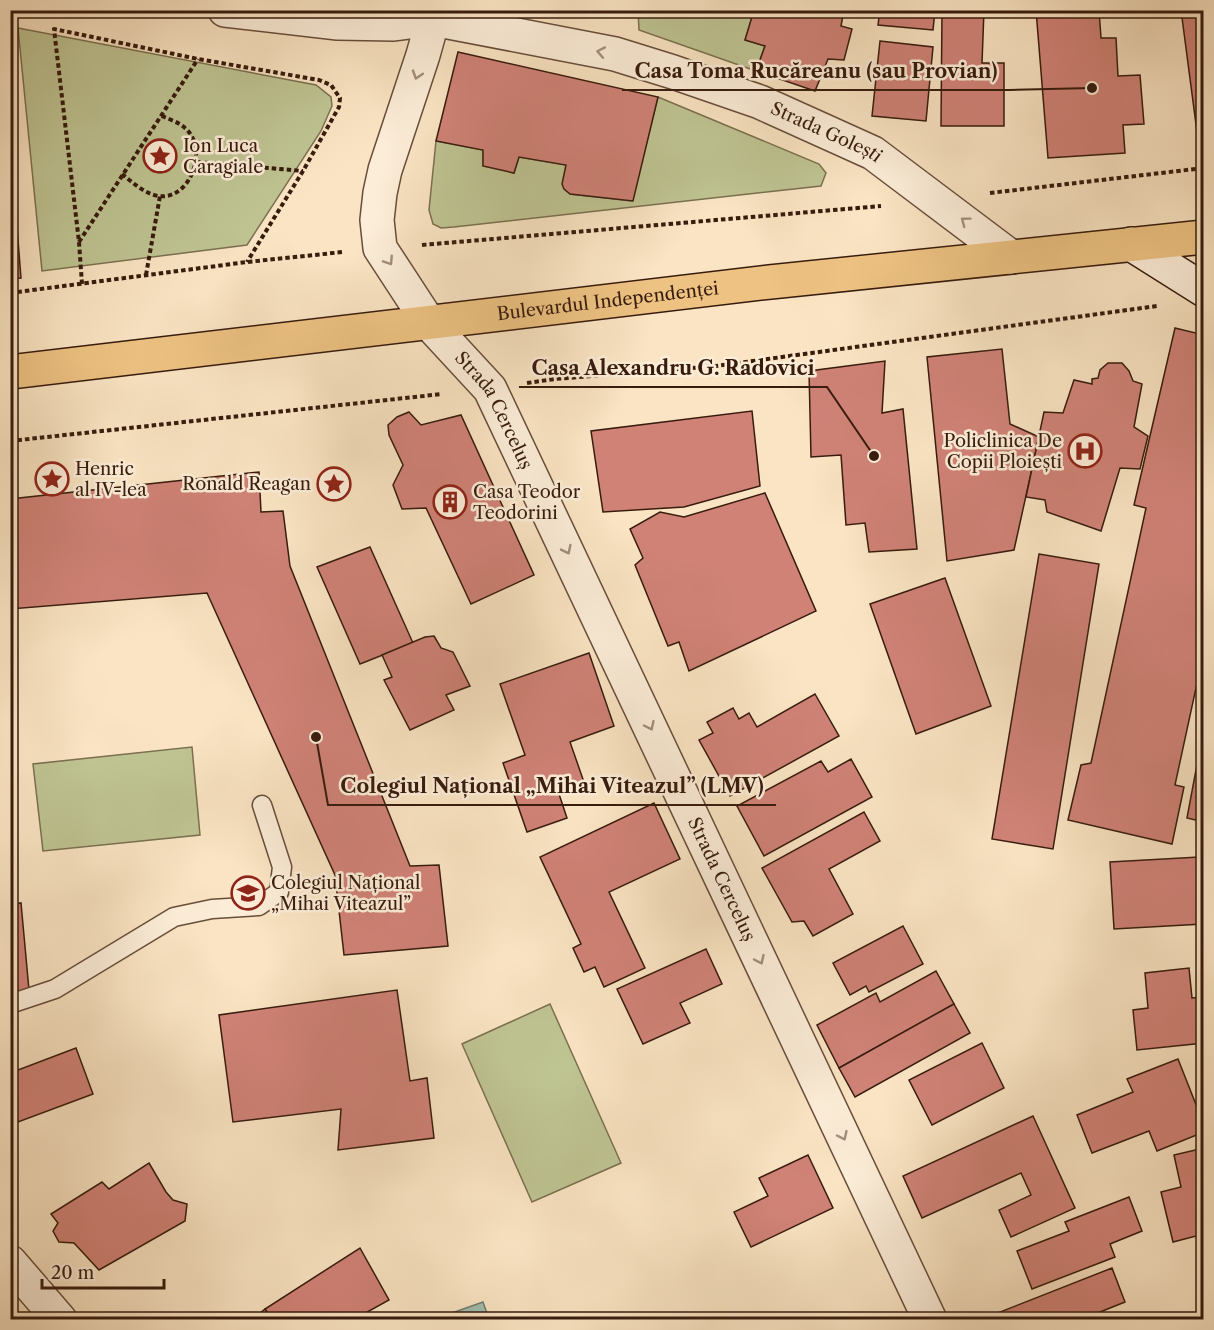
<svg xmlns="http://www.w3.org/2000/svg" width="1214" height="1330" viewBox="0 0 1214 1330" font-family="'Libre Caslon Text',serif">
<rect width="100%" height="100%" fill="#fae4c3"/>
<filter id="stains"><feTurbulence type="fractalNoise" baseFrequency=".00333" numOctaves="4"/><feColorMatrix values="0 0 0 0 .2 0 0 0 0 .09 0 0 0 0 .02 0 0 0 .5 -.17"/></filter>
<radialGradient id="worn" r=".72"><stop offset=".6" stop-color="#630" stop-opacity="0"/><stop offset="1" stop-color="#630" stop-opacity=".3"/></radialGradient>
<!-- green -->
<g fill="#bfc493" stroke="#7b7050" stroke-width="1.5">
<path d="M638 11H754L745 40 765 46 756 71 639 30Z"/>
<path d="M18 28 316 85 331 97 332 106 321 131 247 245 42 271Z"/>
<path d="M658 97 819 164 826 173 821 186 454 227 441 228 433 224 429 210 436 141 483 150V166L514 173 519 157 566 165 570 194 632 201Z"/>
<path d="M192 747 200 835 43 851 33 764Z"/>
<path d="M550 1004 621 1163 532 1202 462 1044Z"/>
</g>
<!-- water -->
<path fill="#9fbfaf" stroke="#757d6e" stroke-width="1.5" d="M483 1302 489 1319H455L452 1313Z"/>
<!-- building -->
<g fill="#d08277" stroke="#371b0d" stroke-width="1.5">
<path d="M754 10H844L841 26 852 29 844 60 828 59 815 91 756 71 765 46 745 40Z"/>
<path d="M880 10H935L933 30 878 25Z"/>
<path d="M942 10H984L982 63H1004V126H941Z"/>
<path d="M1036 10H1099L1101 38H1116L1118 76 1140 75 1144 124 1123 125 1125 153 1048 158Z"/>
<path d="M1181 10H1204V146L1199 147Z"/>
<path d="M880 41 933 47 926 121 872 116Z"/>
<path d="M458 52 658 97 633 201 570 194 564 189 562 184 566 165 519 157 514 173 483 166V150L436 141Z"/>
<path d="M10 164H12L21 278 10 279Z"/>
<path d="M1175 328 1204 335V492L1199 509H1204V651L1175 785 1184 787 1172 844 1068 820 1081 765 1091 763 1146 508 1134 505Z"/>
<path d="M1002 349 1010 424 1039 437 1014 550 947 561 927 357Z"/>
<path d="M885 361 882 413 903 409 917 549 869 552 865 523 846 525 841 455 811 457 809 371Z"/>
<path d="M1108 363H1122L1129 371 1133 381 1142 384 1134 427 1148 436 1140 469 1120 468 1101 531 1047 512 1045 500 1026 497 1044 412 1063 413 1074 380 1092 384V379L1098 378 1100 370Z"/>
<path d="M752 411 760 486 684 507 603 512 591 431Z"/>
<path d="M409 412 421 425 461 415 534 575 471 604 426 508 402 509 393 485 403 465 389 435 388 425 397 417Z"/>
<path d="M259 472 261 512 283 511 290 566 410 866 439 865 448 946 344 955 335 875 207 593 10 609V499Z"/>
<path d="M765 493 816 611 689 671 679 642 668 646 635 565 643 558 630 529 660 512 684 517Z"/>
<path d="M370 547 413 643 360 664 317 567Z"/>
<path d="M1039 554 1099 564 1053 849 992 839Z"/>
<path d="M945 578 991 706 916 734 870 604Z"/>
<path d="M434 636 441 648 453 652 470 686 446 695 454 710 410 730 384 680 392 677 382 655 425 637Z"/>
<path d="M589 653 614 726 570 742 585 785 559 794 567 818 527 832 503 763 525 755 500 684Z"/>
<path d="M815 694 839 736 730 796 699 740 713 733 707 722 733 708 739 719 749 713 757 727Z"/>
<path d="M1204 727V822L1187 818Z"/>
<path d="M851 759 872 797 764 856 737 806 821 761 828 772Z"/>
<path d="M654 803 680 859 609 892 645 968 604 987 595 967 584 972 573 948 581 944 540 857Z"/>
<path d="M864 812 880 841 829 869 853 914 813 936 804 921 792 922 762 868Z"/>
<path d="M1199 857 1203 924 1114 929 1110 862Z"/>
<path d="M21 903 29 990 10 993V905Z"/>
<path d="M903 926 923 964 869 992 866 986 850 995 833 963Z"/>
<path d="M706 949 722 984 680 1003 690 1023 643 1044 617 989Z"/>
<path d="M1189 968 1192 998 1204 997V1043L1137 1050 1133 1010 1148 1008 1145 973Z"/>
<path d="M936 971 954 1004 839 1068 817 1025 876 993 880 1002Z"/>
<path d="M397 990 410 1081 427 1078 434 1138 338 1150 341 1109 233 1122 219 1015Z"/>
<path d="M954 1004 970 1033 855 1097 839 1068Z"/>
<path d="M982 1043 1004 1088 932 1125 909 1080Z"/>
<path d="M76 1048 93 1094 10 1125V1073Z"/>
<path d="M1178 1059 1204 1125V1132L1157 1151 1149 1131 1092 1153 1077 1115 1133 1092 1127 1079Z"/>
<path d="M1033 1116 1075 1208 1011 1237 999 1210 1031 1195 1021 1173 922 1218 903 1176Z"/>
<path d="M1204 1148V1234L1173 1242 1161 1192 1181 1187 1174 1155Z"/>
<path d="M808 1155 833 1208 751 1247 734 1212 768 1196 759 1178Z"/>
<path d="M149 1163 166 1192 173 1200 187 1204 185 1221 99 1270 74 1243 59 1242 53 1231 58 1223 51 1214 102 1182 109 1189Z"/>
<path d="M1129 1197 1142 1231 1110 1244 1115 1257 1032 1289 1017 1251 1069 1231 1065 1222Z"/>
<path d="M360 1248 389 1300 353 1320H272L265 1309Z"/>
<path d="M1112 1268 1125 1302 1080 1320H980Z"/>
<path d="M265 1309 272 1320H251Z"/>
</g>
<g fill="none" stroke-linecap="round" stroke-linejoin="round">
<!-- service casing -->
<g stroke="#684d3a" stroke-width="21">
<path id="service" d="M10 1004 55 989 174 917 212 909 259 906 279 892 282 867 262 805"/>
</g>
<!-- minor casing -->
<g stroke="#684d3a" stroke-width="36">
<g id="minor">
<path id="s1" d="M225 10 338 23 394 24 433 19 615 54 673 72 760 102 873 153 1011 257"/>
<path id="s2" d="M432 10 433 19 423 55 385 170 380 193 377 220 380 248 429 323 490 389 930 1320"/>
</g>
</g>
<!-- tertiary casing -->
<g stroke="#684d3a" stroke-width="36">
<path id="tertiary" d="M10 1262 60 1320"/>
</g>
<!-- secondary casing -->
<g stroke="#371b0d" stroke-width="36">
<path id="secondary" d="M1131 244 1204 290"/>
</g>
<!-- primary casing -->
<g stroke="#371b0d" stroke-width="36">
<g id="primary">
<path id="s3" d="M10 372 770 282 1204 237"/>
</g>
</g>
<!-- path -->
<g stroke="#371b0d" stroke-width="4" stroke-dasharray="4.5 3" stroke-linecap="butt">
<path d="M197 162 303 171"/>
<path d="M122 174C133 183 144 193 158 196 191 201 209 148 185 128 179 122 168 119 160 115"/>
<path d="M990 193 1204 168"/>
<path d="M79 242 198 59"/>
<path d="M422 245 881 206"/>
<path d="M146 275 160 196"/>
<path d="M82 284 79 242 54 29 198 59 319 80 331 85 340 98 339 107 303 171 247 262"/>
<path d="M10 293 247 262 343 252"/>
<path d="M527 383 555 379 716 366 1157 306"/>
<path d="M10 441 442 394"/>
</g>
<!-- service -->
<use href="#service" stroke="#fcedd8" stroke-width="18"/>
<!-- minor -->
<use href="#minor" stroke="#fcedd8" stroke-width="33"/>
<!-- tertiary -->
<use href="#tertiary" stroke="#fcedd8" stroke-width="33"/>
<!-- secondary -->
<use href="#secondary" stroke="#fcedd8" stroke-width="33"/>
<!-- primary -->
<use href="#primary" stroke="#edc282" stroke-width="33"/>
</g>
<!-- one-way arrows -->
<defs><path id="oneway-chevron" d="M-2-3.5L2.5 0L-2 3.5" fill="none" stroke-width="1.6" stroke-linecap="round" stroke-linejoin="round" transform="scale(1.5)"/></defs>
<g stroke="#a38e7d">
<use href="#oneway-chevron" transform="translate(601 52) rotate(-169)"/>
<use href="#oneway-chevron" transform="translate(417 75) rotate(108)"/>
<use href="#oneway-chevron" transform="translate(965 221) rotate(-143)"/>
<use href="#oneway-chevron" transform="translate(389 261) rotate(57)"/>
<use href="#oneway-chevron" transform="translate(567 550) rotate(64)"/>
<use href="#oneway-chevron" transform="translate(650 726) rotate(65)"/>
<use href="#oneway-chevron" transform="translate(760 960) rotate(65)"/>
<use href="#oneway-chevron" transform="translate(843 1136) rotate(65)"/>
</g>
<!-- icons -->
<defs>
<g id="sight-ring" transform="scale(1.725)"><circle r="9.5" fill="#fcedd8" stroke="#8f2418" stroke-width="1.5"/><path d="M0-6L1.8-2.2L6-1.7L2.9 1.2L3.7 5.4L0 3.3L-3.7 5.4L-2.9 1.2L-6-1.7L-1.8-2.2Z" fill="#8f2418"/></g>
<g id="hospital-ring" transform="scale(1.725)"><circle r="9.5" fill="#fcedd8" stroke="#8f2418" stroke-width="1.5"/><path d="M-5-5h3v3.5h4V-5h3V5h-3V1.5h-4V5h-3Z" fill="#8f2418"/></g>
<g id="building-ring" transform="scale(1.725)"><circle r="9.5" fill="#fcedd8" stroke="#8f2418" stroke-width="1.5"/><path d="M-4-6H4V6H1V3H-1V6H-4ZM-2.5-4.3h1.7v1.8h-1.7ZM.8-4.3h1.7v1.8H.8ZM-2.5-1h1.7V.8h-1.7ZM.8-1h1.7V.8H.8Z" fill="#8f2418"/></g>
<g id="school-ring" transform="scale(1.725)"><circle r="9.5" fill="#fcedd8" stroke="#8f2418" stroke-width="1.5"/><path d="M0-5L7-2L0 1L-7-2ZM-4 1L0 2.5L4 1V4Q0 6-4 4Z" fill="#8f2418"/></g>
</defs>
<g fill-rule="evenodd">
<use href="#sight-ring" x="160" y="156"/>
<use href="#hospital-ring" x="1085" y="451"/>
<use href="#sight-ring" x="52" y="479"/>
<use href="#sight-ring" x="334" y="484"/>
<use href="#building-ring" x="450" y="502"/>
<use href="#school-ring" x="248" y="893"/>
</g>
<g text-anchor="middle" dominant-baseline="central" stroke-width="5" stroke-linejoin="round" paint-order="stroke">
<!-- street labels -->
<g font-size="18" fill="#371b0d" stroke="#fcedd8">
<text stroke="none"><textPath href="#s1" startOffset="620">Strada Golești</textPath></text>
<text stroke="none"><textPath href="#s3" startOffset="602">Bulevardul Independenței</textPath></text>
<text stroke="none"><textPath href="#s2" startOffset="446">Strada Cerceluș</textPath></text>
<text stroke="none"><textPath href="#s2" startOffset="968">Strada Cerceluș</textPath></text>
</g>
<!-- poi labels -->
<g font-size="18" fill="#371b0d" stroke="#fcedd8" text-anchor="start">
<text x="183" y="146">Ion Luca<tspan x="183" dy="21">Caragiale</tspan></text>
<text x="1062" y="441" text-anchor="end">Policlinica De<tspan x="1062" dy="21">Copii Ploiești</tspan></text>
<text x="75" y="469">Henric<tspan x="75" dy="21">al IV-lea</tspan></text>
<text x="311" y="484" text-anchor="end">Ronald Reagan</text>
<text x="473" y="492">Casa Teodor<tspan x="473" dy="21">Teodorini</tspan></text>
<text x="271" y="883">Colegiul Național<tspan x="271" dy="21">„Mihai Viteazul”</tspan></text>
</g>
</g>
<!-- callouts -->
<path fill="none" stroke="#371b0d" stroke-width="2" d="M1092 88L1009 90H622M874 456L827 387H519M316 737L328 805H776"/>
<g fill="#371b0d" stroke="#fcedd8" stroke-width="2">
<circle cx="1092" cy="88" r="6"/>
<circle cx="874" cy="456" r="6"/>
<circle cx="316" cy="737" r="6"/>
</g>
<g font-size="20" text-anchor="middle" font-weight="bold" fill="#371b0d" stroke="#fcedd8" stroke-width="5" stroke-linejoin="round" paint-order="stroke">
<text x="816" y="78">Casa Toma Rucăreanu (sau Provian)</text>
<text x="673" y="375">Casa Alexandru G. Radovici</text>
<text x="552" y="793">Colegiul Național „Mihai Viteazul” (LMV)</text>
</g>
<!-- margin -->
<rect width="1214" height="1330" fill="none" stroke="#fae4c3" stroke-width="36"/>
<rect x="12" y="12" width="1190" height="1306" fill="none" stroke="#371b0d" stroke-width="3"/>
<rect x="18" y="18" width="1178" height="1294" fill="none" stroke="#371b0d" stroke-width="1.5"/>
<!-- scale -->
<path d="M42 1279v9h122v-9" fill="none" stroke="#371b0d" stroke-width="3"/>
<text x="51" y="1279" font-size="18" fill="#371b0d" stroke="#fcedd8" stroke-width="4.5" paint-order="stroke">20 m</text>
<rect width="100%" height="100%" filter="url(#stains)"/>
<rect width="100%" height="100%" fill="url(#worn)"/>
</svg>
